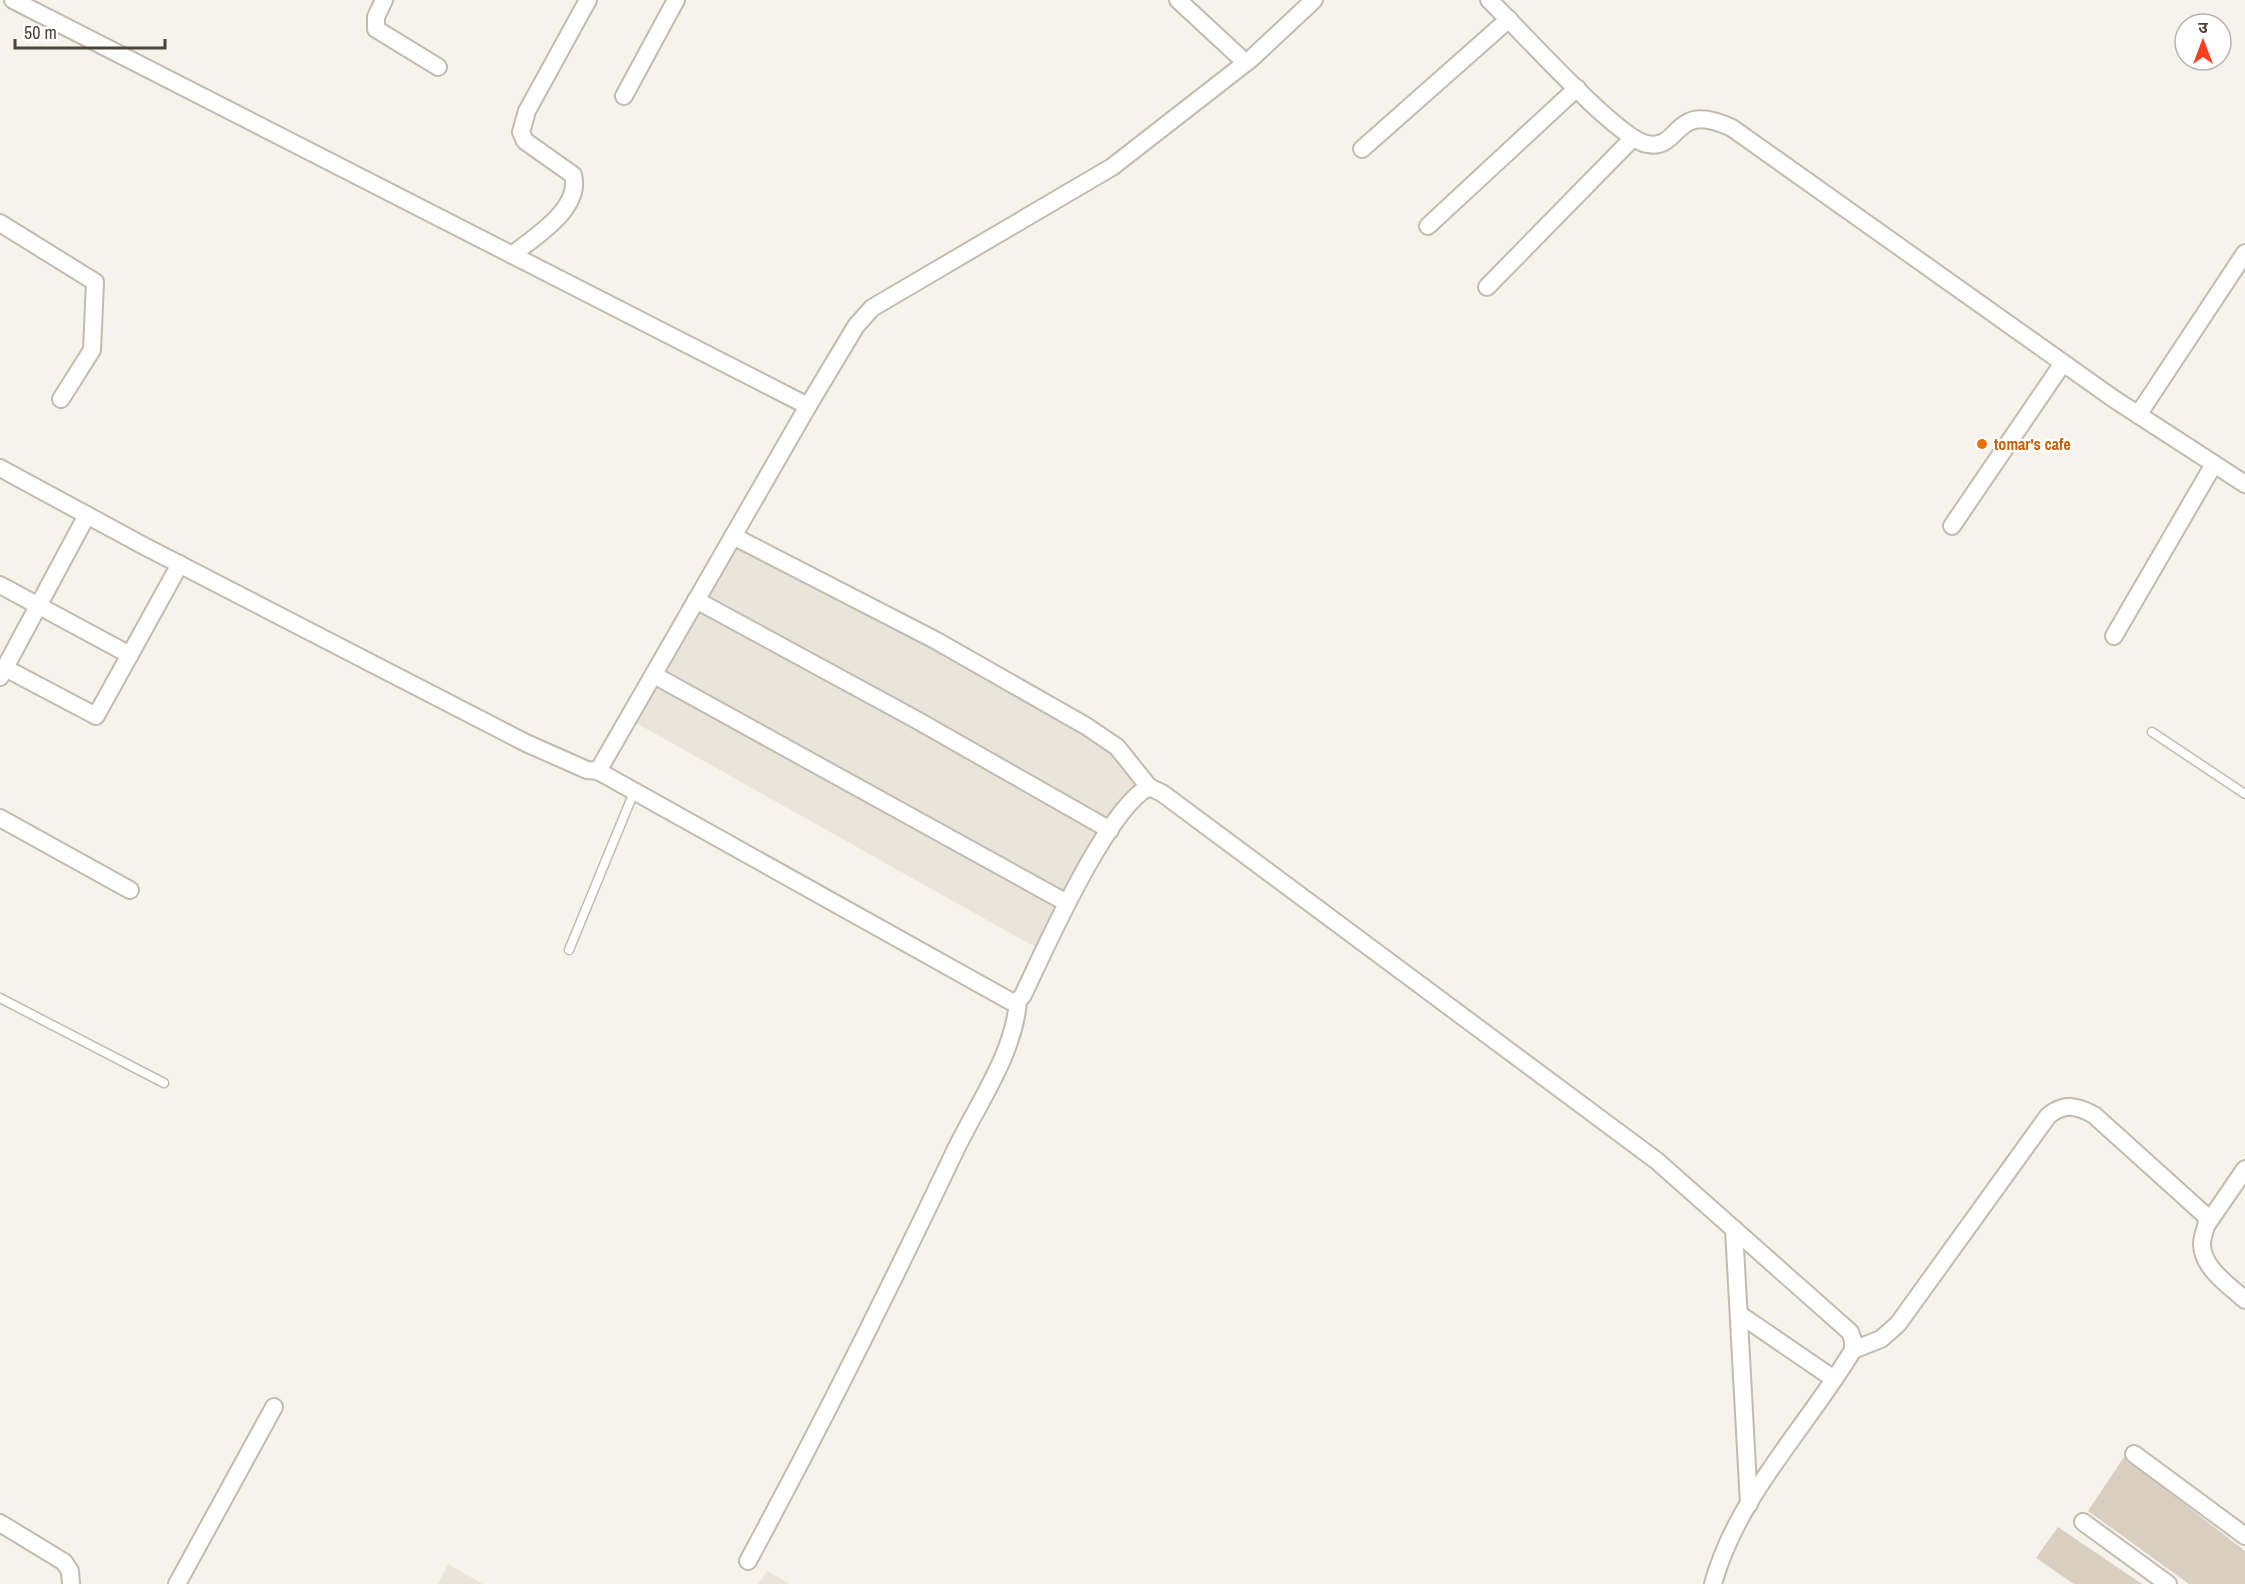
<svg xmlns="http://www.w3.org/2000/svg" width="2245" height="1584" viewBox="0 0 2245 1584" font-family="'Archivo Narrow','Noto Sans Devanagari',sans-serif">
<rect width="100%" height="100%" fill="#f6f3ec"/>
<!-- residential -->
<g fill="#eae5da">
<path d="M733 536 935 640 1127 758 1140 792 1044 952 629 719Z"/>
<path d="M448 1564 483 1584H438Z"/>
<path d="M767 1571 790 1584H758Z"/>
</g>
<!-- building -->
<g fill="#d8cfc1">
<path d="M2124 1457 2245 1551V1584H2189L2088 1511Z"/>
<path d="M2058 1527 2142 1584H2074L2036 1558Z"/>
</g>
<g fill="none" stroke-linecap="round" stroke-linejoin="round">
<!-- lane casing -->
<g stroke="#c2bbae" stroke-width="11">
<g id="lane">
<path d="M2152 732 2245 794"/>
<path d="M569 950 634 792"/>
<path d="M0 998 164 1083"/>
</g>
</g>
<!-- street casing -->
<g stroke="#c2bbae" stroke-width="20">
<g id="street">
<path d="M13 0 808 406"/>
<path d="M384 0 376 17V29L438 67"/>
<path d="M1178 0 1246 63"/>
<path d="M1489 0C1518 27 1616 138 1647 144 1682 151 1672 99 1732 128L2114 399 2245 484"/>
<path d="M624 96 676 0"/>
<path d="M1362 149 1509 19"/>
<path d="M0 223 95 282 92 350 61 399"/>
<path d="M1428 226 1577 88"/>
<path d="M512 255C534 237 582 209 573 175L525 141 521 132 527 111 588 0"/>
<path d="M1487 287 1633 138"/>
<path d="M2138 415 2245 253"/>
<path d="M0 468 144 546 526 743 587 770 598 771 808 406 856 326 872 308 1112 167 1252 58 1314 0"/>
<path d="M1952 526 2063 363"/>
<path d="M733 536 935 640 1086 726 1117 747 1149 787"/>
<path d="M0 585 130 655"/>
<path d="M696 600 915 719 1110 830"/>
<path d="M2114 636 2214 464"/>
<path d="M5 668 96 716 180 564"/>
<path d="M654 675 1067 903"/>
<path d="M0 677 87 515"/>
<path d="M598 771 1010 1001H1018L1023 995C1045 949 1107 808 1149 787L1162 793 1657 1161 1850 1332 1853 1340V1350C1807 1427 1737 1496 1713 1584"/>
<path d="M0 818 130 890"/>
<path d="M2208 1223 2245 1169"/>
<path d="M1734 1229 1749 1504"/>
<path d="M1739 1314 1834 1379"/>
<path d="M1853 1350 1881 1339 1898 1324 2048 1116C2064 1103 2076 1105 2094 1115L2206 1216C2209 1226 2202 1233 2202 1244 2202 1268 2229 1285 2245 1300"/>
<path d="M2134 1454 2245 1536"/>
<path d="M2083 1522 2168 1584"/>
<path d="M0 1523 64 1562 70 1571 71 1584"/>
<path d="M748 1561C821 1426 889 1290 955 1151 978 1103 1014 1054 1018 1001"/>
<path d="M177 1584 274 1407"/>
</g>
</g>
<!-- lane -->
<use href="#lane" stroke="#fff" stroke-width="8"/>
<!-- street -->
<use href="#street" stroke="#fff" stroke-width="16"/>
</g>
<!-- markers -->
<circle fill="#e8710a" stroke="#fff" stroke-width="2" cx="1982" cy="444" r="6"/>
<g text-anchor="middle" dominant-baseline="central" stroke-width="4.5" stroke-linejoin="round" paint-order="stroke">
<!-- food labels -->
<g font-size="16" font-weight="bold" fill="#c56008" stroke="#fff" text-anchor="start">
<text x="1994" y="444">tomar's cafe</text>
</g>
</g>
<!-- north arrow -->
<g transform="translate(2203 42)"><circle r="28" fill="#ffffff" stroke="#b7b4b0" stroke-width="1.5"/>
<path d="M0-4.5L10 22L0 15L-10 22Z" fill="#fc3f1d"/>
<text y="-9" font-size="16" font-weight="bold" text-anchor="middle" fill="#4b4439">उ</text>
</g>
<!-- scale -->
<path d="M15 39v9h150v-9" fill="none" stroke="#4b4439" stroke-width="3"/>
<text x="24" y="39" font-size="18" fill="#4b4439" stroke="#ffffff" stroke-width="4.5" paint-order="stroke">50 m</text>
</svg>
